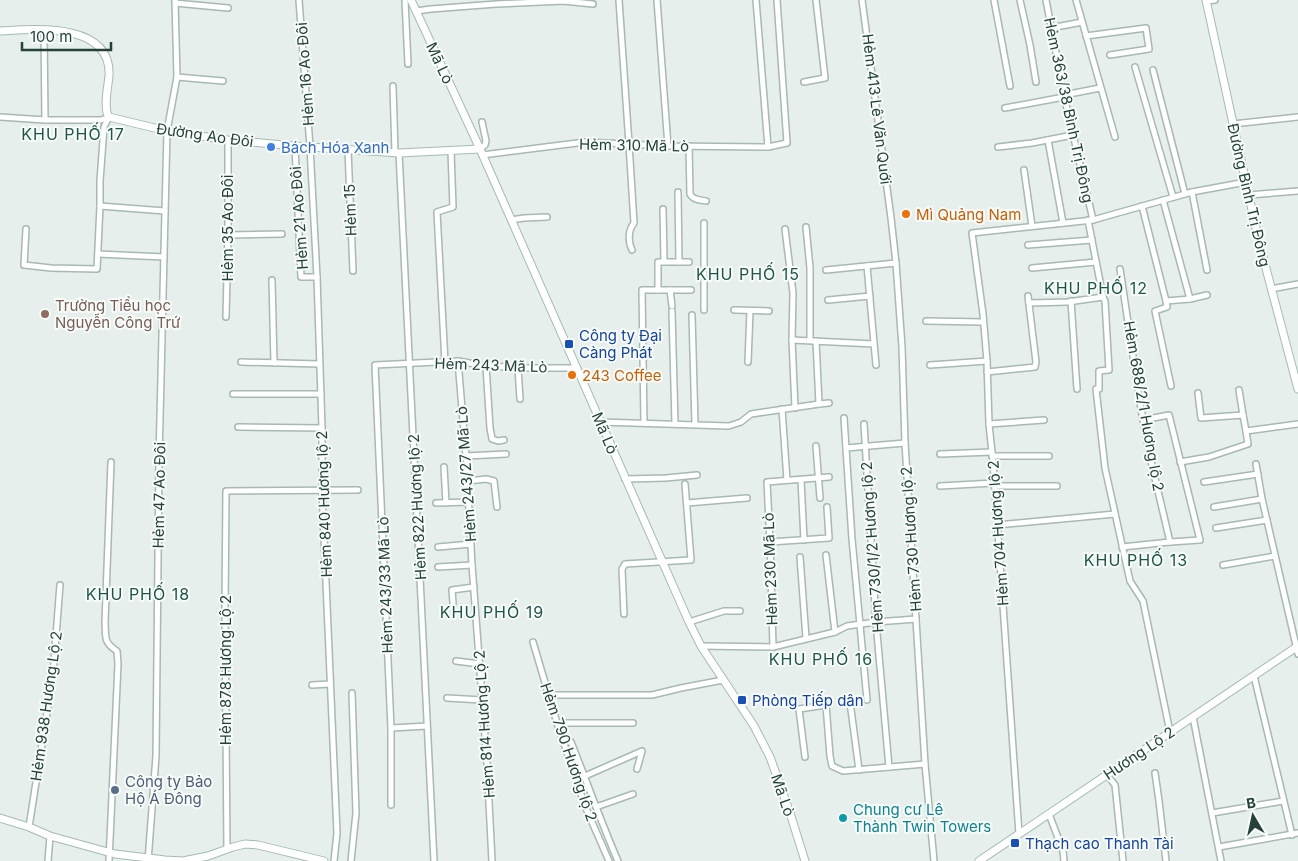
<svg xmlns="http://www.w3.org/2000/svg" width="1298" height="861" viewBox="0 0 1298 861" font-family="Inter,sans-serif">
<rect width="100%" height="100%" fill="#e6efeb"/>
<g fill="none" stroke-linecap="round" stroke-linejoin="round">
<!-- street casing -->
<g stroke="#a8b8b2" stroke-width="8">
<g id="street">
<path d="M299 0 310 147 317 277 322 428V491L337 833 334 861"/>
<path d="M405 0 408 64"/>
<path d="M619 0 629 144 634 223C628 230 628 242 632 250"/>
<path d="M657 0 668 146"/>
<path d="M756 0 768 147"/>
<path d="M862 0 891 218 896 263 902 347 905 443 925 764 934 861"/>
<path d="M994 0 1010 86"/>
<path d="M1020 0 1030 45 1036 82"/>
<path d="M1046 0 1065 100 1093 220"/>
<path d="M1076 0 1115 137"/>
<path d="M1206 1 1215 0"/>
<path d="M175 3 228 8"/>
<path d="M416 11 431 9 496 4 563 1 593 4"/>
<path d="M1051 28 1082 22"/>
<path d="M44 30 45 120"/>
<path d="M1086 36 1146 28 1149 49 1110 55"/>
<path d="M1135 67 1173 197"/>
<path d="M1153 70 1185 194"/>
<path d="M177 77 223 81"/>
<path d="M804 82 825 78 816 0"/>
<path d="M393 86 395 153"/>
<path d="M1064 95 1100 88"/>
<path d="M1005 108 1064 97"/>
<path d="M0 117 45 120H101L109 117"/>
<path d="M1233 124 1298 117"/>
<path d="M1048 140 1063 223"/>
<path d="M295 146 301 277H317"/>
<path d="M689 146 690 194C693 200 700 200 706 201"/>
<path d="M998 147 1032 143 1073 135"/>
<path d="M480 149 485 145 486 141 482 122"/>
<path d="M348 150 353 271"/>
<path d="M399 153 434 861"/>
<path d="M482 155 585 142 668 146 768 147 787 143 777 0"/>
<path d="M1024 170 1032 226"/>
<path d="M678 192 679 262"/>
<path d="M1192 192 1207 270"/>
<path d="M1249 195 1298 191"/>
<path d="M1163 200 1190 299"/>
<path d="M100 206 165 211"/>
<path d="M1142 206 1166 301 1167 307 1155 311 1171 386"/>
<path d="M663 209 664 262"/>
<path d="M511 220 524 218 547 217"/>
<path d="M1088 220 1103 297 1105 301 1109 370 1099 371V389H1096L1105 468 1130 581 1143 601 1170 732"/>
<path d="M806 227 810 268V340"/>
<path d="M26 229 24 265 51 268 97 269 100 206V181L104 127 109 117"/>
<path d="M785 229 793 293 792 340 795 408"/>
<path d="M228 235 282 234"/>
<path d="M1028 245 1092 240"/>
<path d="M98 254 164 257"/>
<path d="M867 266 876 365"/>
<path d="M1032 268 1096 262"/>
<path d="M1120 269 1140 403 1150 457 1170 542"/>
<path d="M826 270 896 263"/>
<path d="M272 280 274 363"/>
<path d="M1271 289 1298 284"/>
<path d="M658 290V262H689"/>
<path d="M670 290 672 306"/>
<path d="M828 300 870 296"/>
<path d="M1071 301 1077 389"/>
<path d="M1166 301 1190 299 1207 295"/>
<path d="M1029 303 1068 302 1103 297"/>
<path d="M704 310V223"/>
<path d="M734 310 769 311"/>
<path d="M672 311 675 424"/>
<path d="M692 315 695 424"/>
<path d="M226 317 228 235V140"/>
<path d="M926 321 983 322"/>
<path d="M792 340 874 344"/>
<path d="M816 341 819 404"/>
<path d="M458 361 466 456 472 565 487 763 492 861"/>
<path d="M241 362 319 364"/>
<path d="M445 362 437 212 453 207 451 151"/>
<path d="M748 362 750 311"/>
<path d="M930 365 987 361"/>
<path d="M486 366 490 428 492 439 498 441 504 440"/>
<path d="M518 368 520 399"/>
<path d="M987 372 1035 367 1036 362 1028 296"/>
<path d="M1239 390 1243 415"/>
<path d="M1198 393 1201 418 1243 415 1246 431 1298 424"/>
<path d="M233 394H321"/>
<path d="M782 409 787 480"/>
<path d="M844 418 852 539 867 700"/>
<path d="M600 422 729 426 741 422 751 414 819 404 829 403"/>
<path d="M644 423 642 290H691"/>
<path d="M864 424 876 622 889 767"/>
<path d="M989 424 1044 420"/>
<path d="M238 427 322 428"/>
<path d="M816 446 820 498"/>
<path d="M846 448 905 443"/>
<path d="M940 454 992 452"/>
<path d="M466 456 506 454"/>
<path d="M992 456H1049"/>
<path d="M1180 462 1209 457 1248 444 1246 431"/>
<path d="M1256 464 1262 499 1298 654"/>
<path d="M444 467 446 503"/>
<path d="M625 479 666 478 697 475"/>
<path d="M801 480 804 540"/>
<path d="M468 481 486 479 494 481 497 507"/>
<path d="M1204 482 1258 474"/>
<path d="M940 486 994 483"/>
<path d="M995 486H1057"/>
<path d="M436 503 469 502"/>
<path d="M687 503 747 498"/>
<path d="M1214 507 1262 499"/>
<path d="M997 525 1115 514"/>
<path d="M1216 528 1267 520"/>
<path d="M770 542 829 538 827 507"/>
<path d="M438 547 471 544"/>
<path d="M1122 547 1170 542 1200 540 1169 415 1143 420"/>
<path d="M826 555 835 632"/>
<path d="M800 557 806 638"/>
<path d="M1223 565 1275 556"/>
<path d="M438 567 472 565"/>
<path d="M453 603 452 590 474 587"/>
<path d="M624 614 622 569 625 564 691 560 685 484"/>
<path d="M689 622 724 611H740"/>
<path d="M533 642 557 723 585 806 609 861"/>
<path d="M701 646 773 647 770 542 767 482 829 477"/>
<path d="M773 647 835 632 847 626 876 622 916 619"/>
<path d="M456 661 480 664"/>
<path d="M1254 676 1292 835"/>
<path d="M312 685 330 684"/>
<path d="M548 695H652L681 688 723 680"/>
<path d="M447 698 482 700"/>
<path d="M850 702 859 770"/>
<path d="M1193 717 1221 861"/>
<path d="M557 723H633"/>
<path d="M391 728 427 726"/>
<path d="M563 740 571 742C587 782 601 822 618 861"/>
<path d="M805 757 799 709 826 705 830 756 832 766 843 771 925 764"/>
<path d="M1155 773 1159 801 1166 861"/>
<path d="M1107 775 1115 785 1123 861"/>
<path d="M585 776 642 751 637 769"/>
<path d="M391 805V728L375 365 458 361 486 366 529 368H577"/>
<path d="M596 807 633 794"/>
<path d="M1212 813 1283 801"/>
<path d="M1049 814 1063 851 1064 861"/>
<path d="M29 827 53 674 60 585"/>
<path d="M1019 834 993 462 989 424 987 361 983 314 972 233 1093 220 1192 192 1246 182"/>
<path d="M1219 847 1298 833"/>
<path d="M227 849 225 610 226 491 358 490"/>
<path d="M48 861 50 836"/>
<path d="M109 861 118 664 117 651C103 642 106 637 105 622L111 462"/>
<path d="M148 861 156 756 159 459 167 131 177 77 175 0"/>
<path d="M351 861 356 813 352 693"/>
</g>
</g>
<!-- secondary casing -->
<g stroke="#a4bbb3" stroke-width="9">
<g id="secondary">
<path d="M411 0 480 149 689 622 701 646 754 726 770 757 790 813 805 861"/>
<path d="M1206 0 1259 242 1298 389"/>
<path d="M0 31C35 29 112 22 109 76 108 86 103 109 109 117L167 131 228 140 295 146 399 153 480 149"/>
<path d="M0 818 29 827 50 836 115 854 165 860 183 861 208 856 233 847 245 844 258 845 324 861"/>
<path d="M979 861 1298 646"/>
</g>
</g>
<!-- street -->
<use href="#street" stroke="#fff" stroke-width="5"/>
<!-- secondary -->
<use href="#secondary" stroke="#fff" stroke-width="7"/>
</g>
<!-- markers -->
<circle fill="#3f7fe0" stroke="#f7fbf9" stroke-width="2" cx="271" cy="147" r="5"/>
<g fill="#e8710a" stroke="#f7fbf9" stroke-width="2">
<circle cx="906" cy="214" r="5"/>
<circle cx="572" cy="375" r="5"/>
</g>
<circle fill="#8d6e63" stroke="#f7fbf9" stroke-width="2" cx="45" cy="314" r="5"/>
<g fill="#1a4fb4" stroke="#f7fbf9" stroke-width="2">
<rect x="564" y="339" width="10" height="10" rx="2.5"/>
<rect x="737" y="695" width="10" height="10" rx="2.5"/>
<rect x="1010" y="838" width="10" height="10" rx="2.5"/>
</g>
<circle fill="#5c6f8a" stroke="#f7fbf9" stroke-width="2" cx="115" cy="790" r="5"/>
<circle fill="#0f9aa8" stroke="#f7fbf9" stroke-width="2" cx="843" cy="818" r="5"/>
<g text-anchor="middle" dominant-baseline="central" stroke-width="4" stroke-linejoin="round" paint-order="stroke">
<!-- street labels -->
<g font-size="15" fill="#24423a" stroke="#f7fbf9">
<text transform="translate(440 63) rotate(65)">Mã Lò</text>
<text transform="translate(305 74) rotate(-94)">Hẻm 16 Ao Đôi</text>
<text transform="translate(877 109) rotate(83)">Hẻm 413 Lê Văn Quới</text>
<text transform="translate(1069 110) rotate(78)">Hẻm 363/38 Bình Trị Đông</text>
<text transform="translate(205 135) rotate(8)">Đường Ao Đôi</text>
<text transform="translate(634 145) rotate(1)">Hẻm 310 Mã Lò</text>
<text transform="translate(1249 195) rotate(77)">Đường Bình Trị Đông</text>
<text transform="translate(350 210) rotate(-92)">Hẻm 15</text>
<text transform="translate(299 218) rotate(-94)">Hẻm 21 Ao Đôi</text>
<text transform="translate(227 228) rotate(-90)">Hẻm 35 Ao Đôi</text>
<text transform="translate(491 365) rotate(2)">Hẻm 243 Mã Lò</text>
<text transform="translate(1144 406) rotate(80)">Hẻm 688/2/1 Hương lộ 2</text>
<text transform="translate(605 433) rotate(67)">Mã Lò</text>
<text transform="translate(466 474) rotate(-94)">Hẻm 243/27 Mã Lò</text>
<text transform="translate(159 495) rotate(-89)">Hẻm 47 Ao Đôi</text>
<text transform="translate(324 504) rotate(-92)">Hẻm 840 Hương lộ 2</text>
<text transform="translate(417 507) rotate(-93)">Hẻm 822 Hương lộ 2</text>
<text transform="translate(998 533) rotate(-94)">Hẻm 704 Hương lộ 2</text>
<text transform="translate(911 539) rotate(-94)">Hẻm 730 Hương lộ 2</text>
<text transform="translate(872 547) rotate(-94)">Hẻm 730/1/2 Hương lộ 2</text>
<text transform="translate(770 569) rotate(-92)">Hẻm 230 Mã Lò</text>
<text transform="translate(385 585) rotate(-92)">Hẻm 243/33 Mã Lò</text>
<text transform="translate(225 670) rotate(-90)">Hẻm 878 Hương Lộ 2</text>
<text transform="translate(46 706) rotate(-82)">Hẻm 938 Hương Lộ 2</text>
<text transform="translate(484 724) rotate(-94)">Hẻm 814 Hương Lộ 2</text>
<text transform="translate(569 752) rotate(71)">Hẻm 790 Hương lộ 2</text>
<text transform="translate(1139 753) rotate(-34)">Hương Lộ 2</text>
<text transform="translate(783 795) rotate(71)">Mã Lò</text>
</g>
<!-- shop labels -->
<g font-size="15" fill="#366cbe" stroke="#f7fbf9" text-anchor="start">
<text x="281" y="147">Bách Hóa Xanh</text>
</g>
<!-- food labels -->
<g font-size="15" fill="#c56008" stroke="#f7fbf9" text-anchor="start">
<text x="916" y="214">Mì Quảng Nam</text>
<text x="582" y="375">243 Coffee</text>
</g>
<!-- education labels -->
<g font-size="15" fill="#785e54" stroke="#f7fbf9" text-anchor="start">
<text x="55" y="305">Trường Tiểu học<tspan x="55" dy="17">Nguyễn Công Trứ</tspan></text>
</g>
<!-- transit labels -->
<g font-size="15" fill="#164399" stroke="#f7fbf9" text-anchor="start">
<text x="579" y="335">Công ty Đại<tspan x="579" dy="17">Càng Phát</tspan></text>
<text x="752" y="700">Phòng Tiếp dân</text>
<text x="1025" y="843">Thạch cao Thanh Tài</text>
</g>
<!-- service labels -->
<g font-size="15" fill="#4e5e75" stroke="#f7fbf9" text-anchor="start">
<text x="125" y="781">Công ty Bảo<tspan x="125" dy="17">Hộ Á Đông</tspan></text>
</g>
<!-- culture labels -->
<g font-size="15" fill="#0d838f" stroke="#f7fbf9" text-anchor="start">
<text x="853" y="809">Chung cư Lê<tspan x="853" dy="17">Thành Twin Towers</tspan></text>
</g>
<!-- neighbourhood labels -->
<g font-size="16" letter-spacing="1" fill="#1f5548" stroke="#f7fbf9">
<text x="73" y="134">KHU PHỐ 17</text>
<text x="748" y="274">KHU PHỐ 15</text>
<text x="1096" y="288">KHU PHỐ 12</text>
<text x="1136" y="560">KHU PHỐ 13</text>
<text x="138" y="594">KHU PHỐ 18</text>
<text x="492" y="612">KHU PHỐ 19</text>
<text x="821" y="659">KHU PHỐ 16</text>
</g>
</g>
<!-- north arrow -->
<g transform="translate(1253 816) rotate(351)" stroke="#f7fbf9" stroke-width="4" paint-order="stroke">
<path d="M0-4L9 19L0 12L-9 19Z" fill="#24423a"/>
<text y="-8" font-size="14" font-weight="bold" text-anchor="middle" fill="#24423a">B</text>
</g>
<!-- scale -->
<path d="M22 42v8h89v-8" fill="none" stroke="#24423a" stroke-width="2.5"/>
<text x="30" y="42" font-size="15" fill="#24423a" stroke="#f7fbf9" stroke-width="4" paint-order="stroke">100 m</text>
</svg>
